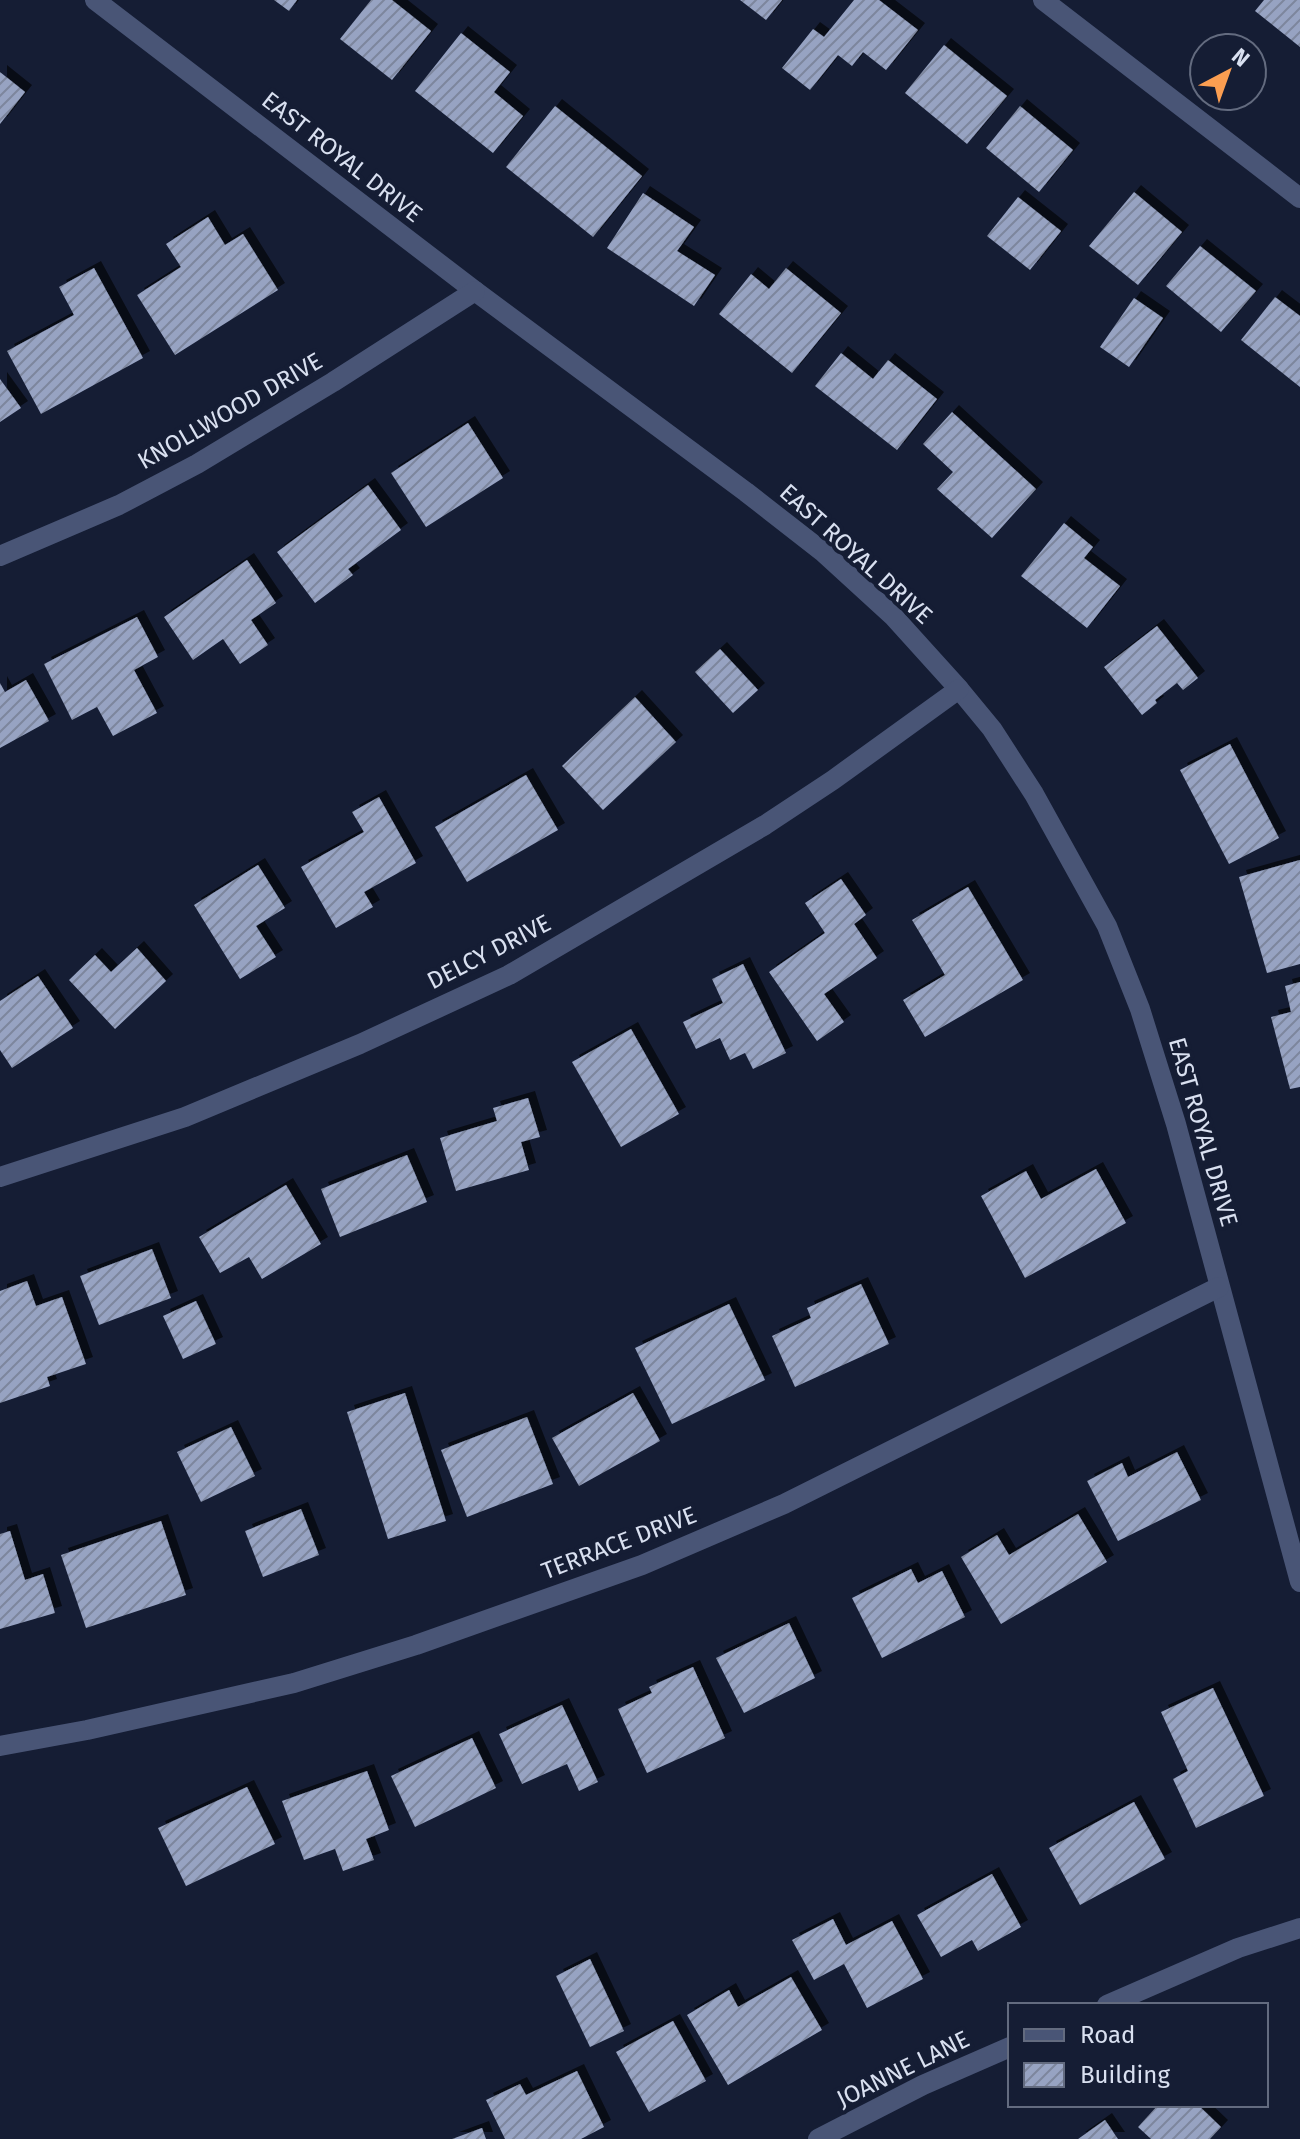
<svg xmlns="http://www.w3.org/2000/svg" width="1300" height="2139" viewBox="0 0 1300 2139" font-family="'Fira Sans',sans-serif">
<defs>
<pattern id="building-hatch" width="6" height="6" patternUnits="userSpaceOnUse" patternTransform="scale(2)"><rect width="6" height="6" fill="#97a3c2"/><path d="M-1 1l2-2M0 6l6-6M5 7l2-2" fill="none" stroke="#7d869d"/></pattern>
<filter id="shadow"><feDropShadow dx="7" dy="-7" stdDeviation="0" flood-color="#0009"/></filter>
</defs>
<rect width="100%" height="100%" fill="#151d34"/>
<!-- building -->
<g fill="url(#building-hatch)" filter="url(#shadow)">
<path d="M274 0H297L289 11Z"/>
<path d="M371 0H392L431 31 392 80 340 39Z"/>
<path d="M740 0H782L766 20Z"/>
<path d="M854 0H879L918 30 886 70 863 52 852 66 838 55 810 90 782 68 813 29 824 37Z"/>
<path d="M1264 0H1300V47L1255 11Z"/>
<path d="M461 33 510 72 494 92 523 116 493 153 415 91Z"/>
<path d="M944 45 1007 96 967 144 905 93Z"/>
<path d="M0 72 25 92 0 124Z"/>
<path d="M555 106 642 176 593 237 506 167Z"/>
<path d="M1020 106 1073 150 1039 192 986 148Z"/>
<path d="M1134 192 1182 232 1138 285 1089 246Z"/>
<path d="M643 193 694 227 677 251 715 275 694 306 607 248Z"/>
<path d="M1018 197 1061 231 1030 270 987 236Z"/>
<path d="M208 217 225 245 243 234 278 290 175 355 137 295 181 267 166 244Z"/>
<path d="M1200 246 1256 291 1221 332 1166 286Z"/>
<path d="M94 268 143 358 41 414 7 351 74 315 59 287Z"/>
<path d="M786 268 841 313 792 373 719 314 751 274 769 289Z"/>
<path d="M1275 297 1300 316V387L1241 340Z"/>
<path d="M1134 298 1163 318 1129 367 1100 347Z"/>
<path d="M841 353 873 379 888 360 937 399 897 450 815 386Z"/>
<path d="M0 379 21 408 0 422Z"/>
<path d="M952 412 1036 489 992 538 937 489 953 472 923 444Z"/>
<path d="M468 423 503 478 426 527 391 473Z"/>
<path d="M368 485 401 530 348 569 353 575 315 603 277 552Z"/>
<path d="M1064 523 1093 547 1084 558 1120 586 1087 628 1021 576Z"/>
<path d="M247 560 276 603 251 620 268 645 240 664 223 639 193 660 164 617Z"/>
<path d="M137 617 158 657 134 670 157 713 113 736 97 707 72 720 44 664Z"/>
<path d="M1157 626 1198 678 1183 690 1177 683 1155 700 1157 703 1142 715 1104 667Z"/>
<path d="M720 649 758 690 733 713 695 672Z"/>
<path d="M26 680 49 721 0 748V683L5 692Z"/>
<path d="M635 697 676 742 603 810 562 766Z"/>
<path d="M1230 744 1279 838 1229 864 1180 770Z"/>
<path d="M526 775 558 830 467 882 435 827Z"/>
<path d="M379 797 416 863 364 892 373 907 336 928 301 867 364 832 352 812Z"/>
<path d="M1300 860V964L1267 973 1239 877Z"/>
<path d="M258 865 285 908 256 926 276 957 240 979 194 905Z"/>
<path d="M841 879 866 915 854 924 877 958 824 994 844 1022 817 1041 769 972 825 933 805 903Z"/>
<path d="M968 887 1023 980 925 1037 903 1000 945 975 912 920Z"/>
<path d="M137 948 166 981 115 1029 69 980 95 955 111 972Z"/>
<path d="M743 964 786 1053 753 1069 745 1053 730 1060 720 1038 696 1049 683 1022 723 1003 712 979Z"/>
<path d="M38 976 73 1028 12 1068 0 1050V1001Z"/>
<path d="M1300 982V1087L1290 1089 1271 1017 1291 1012 1285 986Z"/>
<path d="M631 1029 679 1114 621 1147 572 1062Z"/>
<path d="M528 1098 540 1137 521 1142 529 1170 456 1191 440 1138 497 1121 493 1108Z"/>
<path d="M407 1155 427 1202 340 1237 321 1189Z"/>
<path d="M1096 1169 1126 1223 1025 1278 981 1196 1026 1171 1041 1199Z"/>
<path d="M286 1185 321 1244 262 1279 249 1257 220 1273 199 1237Z"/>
<path d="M152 1249 171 1298 99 1325 80 1276Z"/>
<path d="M27 1281 36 1306 62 1297 86 1364 47 1377 50 1386 0 1403V1291Z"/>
<path d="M861 1284 889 1344 795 1387 772 1336 811 1318 807 1308Z"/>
<path d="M196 1301 216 1344 183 1359 163 1316Z"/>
<path d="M729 1304 765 1380 672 1424 635 1348Z"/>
<path d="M405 1393 446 1521 388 1539 347 1412Z"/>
<path d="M633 1393 660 1441 579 1486 552 1438Z"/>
<path d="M527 1417 553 1484 467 1517 441 1450Z"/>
<path d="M231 1427 255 1476 201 1502 177 1452Z"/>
<path d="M1177 1452 1201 1500 1118 1541 1087 1481 1122 1463 1128 1477Z"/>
<path d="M301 1509 319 1555 263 1577 245 1531Z"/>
<path d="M1078 1514 1107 1562 1001 1624 961 1557 997 1535 1009 1555Z"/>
<path d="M161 1521 186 1595 86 1628 61 1555Z"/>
<path d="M10 1531 25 1580 43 1574 55 1613 0 1629V1534Z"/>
<path d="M911 1569 918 1583 942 1571 965 1617 882 1658 852 1598Z"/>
<path d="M789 1623 815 1678 744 1713 716 1658Z"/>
<path d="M693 1667 725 1738 647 1773 618 1709 652 1693 649 1687Z"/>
<path d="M1213 1688 1264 1796 1196 1828 1173 1779 1188 1771 1161 1712Z"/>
<path d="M562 1705 598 1782 579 1791 567 1764 522 1784 499 1734Z"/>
<path d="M472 1738 496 1788 415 1827 391 1776Z"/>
<path d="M367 1771 389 1830 366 1839 374 1860 343 1871 335 1849 304 1860 282 1801Z"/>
<path d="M247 1787 275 1844 186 1886 158 1828Z"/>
<path d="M1134 1802 1165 1859 1080 1905 1049 1848Z"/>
<path d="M992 1874 1021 1927 978 1951 972 1940 941 1957 917 1915Z"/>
<path d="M833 1919 846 1945 892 1921 923 1979 867 2008 844 1964 814 1980 792 1940Z"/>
<path d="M590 1959 624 2031 590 2047 556 1976Z"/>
<path d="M791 1977 822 2030 728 2085 687 2015 729 1990 738 2007Z"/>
<path d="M673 2021 706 2081 649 2112 616 2052Z"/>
<path d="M577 2071 604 2127 581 2139H505L486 2100 520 2084 526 2095Z"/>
<path d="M1158 2105H1198L1221 2127 1210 2139H1151L1138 2127Z"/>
<path d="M1105 2120 1118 2139H1078Z"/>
<path d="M482 2128 486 2139H452Z"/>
</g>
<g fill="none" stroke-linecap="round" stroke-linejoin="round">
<!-- street -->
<g stroke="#495576" stroke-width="20">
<path d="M95 0 475 291 746 492 823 552 893 616 959 689 992 729 1034 794 1107 926 1140 1009 1176 1124 1300 1582"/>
<path d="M1043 0 1300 198"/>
<path d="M0 556 119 505 197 464 333 382 475 291"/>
<path d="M0 1177 185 1117 360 1044 509 975 765 825 833 780 959 689"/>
<path d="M0 1746 87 1730 294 1683 416 1645 642 1565 784 1504 1219 1287"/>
<path d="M1107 2005 1238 1948 1300 1928"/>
<path d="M818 2139 923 2085 1010 2047"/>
</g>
</g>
<g text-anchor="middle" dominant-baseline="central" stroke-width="8" stroke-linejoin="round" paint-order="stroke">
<!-- street labels -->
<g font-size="24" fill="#d9e0f0" stroke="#151d34">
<text transform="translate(342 157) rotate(38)">EAST ROYAL DRIVE</text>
<text transform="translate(230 411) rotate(-30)">KNOLLWOOD DRIVE</text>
<text transform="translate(856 554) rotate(42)">EAST ROYAL DRIVE</text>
<text transform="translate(489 952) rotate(-27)">DELCY DRIVE</text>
<text transform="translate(1203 1132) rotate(74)">EAST ROYAL DRIVE</text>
<text transform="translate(619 1543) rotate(-21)">TERRACE DRIVE</text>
<text transform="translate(903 2069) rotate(-26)">JOANNE LANE</text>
</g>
</g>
<!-- legend -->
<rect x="1008" y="2003" width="260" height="104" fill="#151d34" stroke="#636b7f" stroke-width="2"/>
<rect x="1024" y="2029" width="40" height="12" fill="#495576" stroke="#636b7f" stroke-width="2"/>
<text x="1080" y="2043" font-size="24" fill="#d9e0f0">Road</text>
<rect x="1024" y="2063" width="40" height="24" fill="url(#building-hatch)" stroke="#636b7f" stroke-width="2"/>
<text x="1080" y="2083" font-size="24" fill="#d9e0f0">Building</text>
<!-- north arrow -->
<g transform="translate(1228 72) rotate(41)"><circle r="38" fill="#151d34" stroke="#636b7f" stroke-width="2"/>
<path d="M0-6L14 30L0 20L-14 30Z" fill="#fb9e51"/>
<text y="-12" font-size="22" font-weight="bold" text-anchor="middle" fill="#d9e0f0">N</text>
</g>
</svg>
